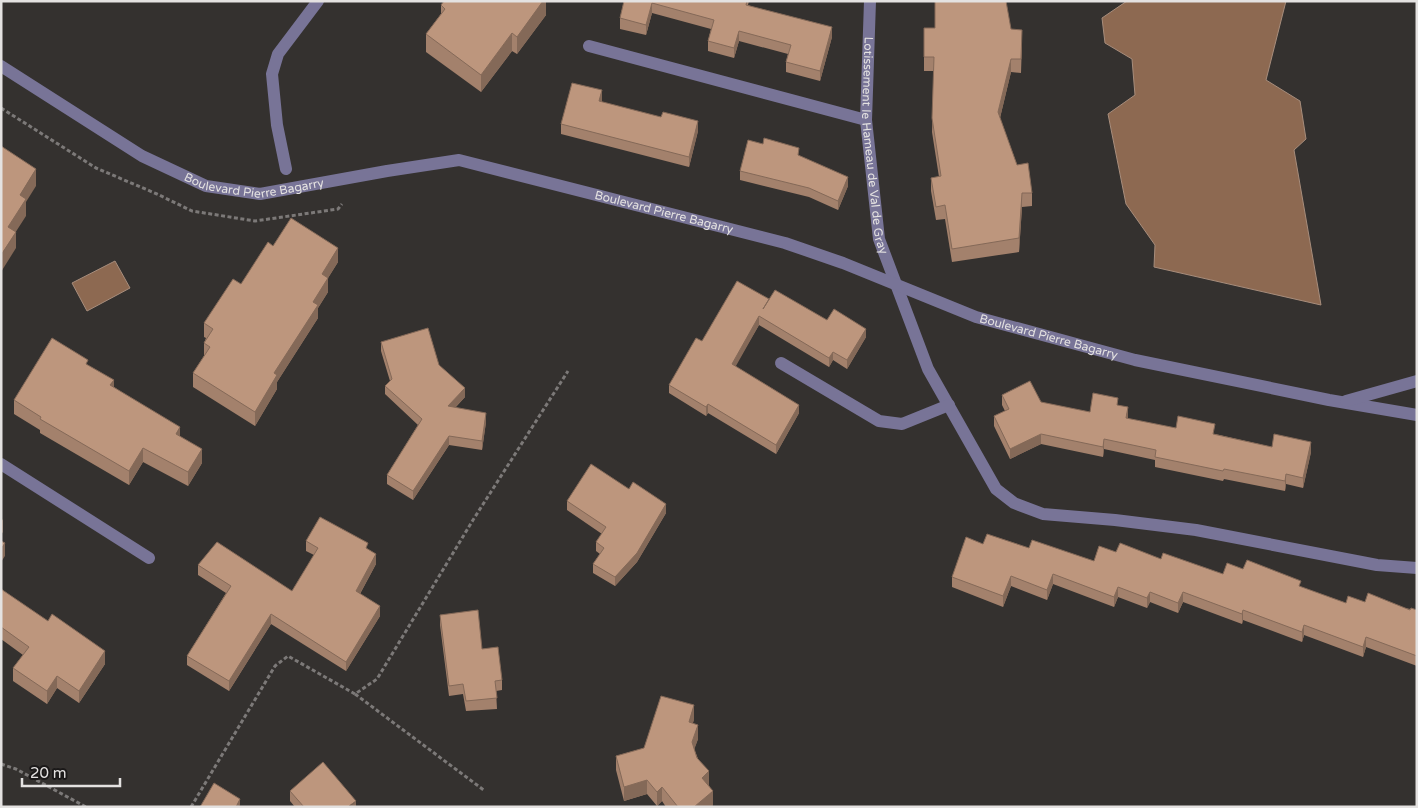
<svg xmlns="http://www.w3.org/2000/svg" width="1418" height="808" viewBox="0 0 1418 808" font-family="'Varela Round',sans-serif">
<rect width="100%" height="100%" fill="#34312f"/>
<!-- water -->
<g fill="#8d6951" stroke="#a78d7c">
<path d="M1127 1H1286L1266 80 1300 101 1306 139 1294 150 1321 305 1154 267 1155 245 1126 204 1108 114 1135 95 1132 59 1105 43 1102 18Z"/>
<path d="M115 261 130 288 87 311 72 283Z"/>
</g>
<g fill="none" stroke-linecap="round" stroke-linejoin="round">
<!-- path -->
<g stroke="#7c7978" stroke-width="3" stroke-dasharray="4 2.5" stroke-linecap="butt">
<path d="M1 108 96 168 157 194 192 211 255 221 338 209 342 204"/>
<path d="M355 694 485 791"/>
<path d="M1 764 16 769 86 807"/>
<path d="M191 807 275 666 288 656 355 694 377 679 473 520 568 371"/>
</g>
<!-- minor -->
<g stroke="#787497" stroke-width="12">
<path id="s1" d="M870 1 866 120 879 239 928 369 996 489 1014 503 1043 514 1115 520 1196 530 1377 565 1417 568"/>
<path d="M589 46 866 120"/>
<path id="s2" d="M1 66 142 156 206 186 260 194 387 171 459 160 785 243 843 263 976 317 1135 360 1329 400 1417 415"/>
<path d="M286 169 277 125 272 74 278 54 318 1"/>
<path d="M781 363 879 421 902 424 949 405"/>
<path d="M1346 401 1417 381"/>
<path d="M1 464 149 558"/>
</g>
</g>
<!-- wall -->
<g fill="#a3816c">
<path d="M546 1V15L517 54 512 51 481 92 426 52V34L441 14V5Z"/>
<path d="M624 1H749L748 5 832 37 820 81 786 72V62L788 54 739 41 734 58 708 51V41L711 29 652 13 646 35 620 29V18Z"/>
<path d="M935 28 1011 29 1022 43 1021 73 1011 72 1000 118 1017 165 1032 193V206L1022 207 1019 252 952 262 945 219 936 220 931 191V178L939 177 932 132 934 71H924V57Z"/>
<path d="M602 100V102L698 131 689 167 561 134V124Z"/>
<path d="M799 156 848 186 838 210 809 197 740 180V171Z"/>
<path d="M273 246 338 262 328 278V292L318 308V318L277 382V389L255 426 193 387V373L204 356V343L206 338 204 337V323L241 284Z"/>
<path d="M769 300 827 320 866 337 847 369 833 360 829 367 759 325 735 366 799 413 776 454 708 413 706 416 669 393V385L702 341Z"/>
<path d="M381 342 439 365 465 397 455 408 486 422 482 450 449 445 413 500 387 484V475L418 425 385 394V386L390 381 381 351Z"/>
<path d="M88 365 114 387 180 436 202 463 188 486 143 462 129 485 40 433V430L14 414V400Z"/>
<path d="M1002 395 1090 412 1118 405 1128 417V419L1176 428 1215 434 1272 447 1311 452 1303 488 1286 484 1285 491 1224 479 1223 481 1155 467V460L1104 449 1103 457 1041 444 1010 459 994 426V416L1005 411 1002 405Z"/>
<path d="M567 501 666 513 637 562 615 586 593 573V564L600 554 596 551V542L602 534 567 510Z"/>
<path d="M306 541 368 549 376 564 360 594 380 616 346 671 271 624 229 691 187 665V656L226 593 198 575V565L292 591 314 555 306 551Z"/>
<path d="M983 544 1029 548 1094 561 1116 552 1161 559 1223 574 1243 569 1301 587 1346 603 1365 602 1417 610V666L1366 647 1363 657 1304 635 1302 642 1243 620 1242 624 1183 602 1178 613 1150 602 1147 608 1118 597 1114 607 1053 584 1047 600 1011 586 1003 607 952 587V577Z"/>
<path d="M1 589 105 664 79 703 57 688 47 704 13 681V668L23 655 1 639Z"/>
<path d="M440 615 482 649 502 680V690L496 691 497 709 466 711 463 694 449 696 440 625Z"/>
<path d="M694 719 693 723 698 739 694 749 709 785 713 805 711 807H666L662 801 657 806 647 794 624 801 616 770V756L644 748Z"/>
<path d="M290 791 356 807H295L290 801Z"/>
</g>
<!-- shaded-wall -->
<g fill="#846958">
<path d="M538 1H546V15L517 54V37Z"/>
<path d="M652 3V13L646 35V25Z"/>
<path d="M832 27V37L820 81V71Z"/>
<path d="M739 31V41L734 58V48Z"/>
<path d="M512 33V51L481 92V75Z"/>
<path d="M1011 59V72L998 126V112Z"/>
<path d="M602 90V100L599 111V101Z"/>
<path d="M698 121V131L689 167V157Z"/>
<path d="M36 169V186L26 202V216L8 244V227L20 195Z"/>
<path d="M848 177V186L838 210V201Z"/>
<path d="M1022 193V207L1019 252V238Z"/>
<path d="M16 232V248L1 272V255Z"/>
<path d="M338 248V262L328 278V292L318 308V318L277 382V389L255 426V412L274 373 313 302 322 274Z"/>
<path d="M759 316V325L732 373V364Z"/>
<path d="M866 329V337L847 369V360Z"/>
<path d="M833 352V360L829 367V358Z"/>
<path d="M114 380V394L110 385Z"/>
<path d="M465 388V397L448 415V406Z"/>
<path d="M708 404V413L706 416V407Z"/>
<path d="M799 405V413L776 454V445Z"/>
<path d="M1128 407V417L1126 428V418Z"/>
<path d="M486 413V422L482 450V441Z"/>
<path d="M180 427V441L176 434Z"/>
<path d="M1041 434V444L1010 459V449Z"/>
<path d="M449 436V445L413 500V491Z"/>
<path d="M1104 439V449L1103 457V447Z"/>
<path d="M1311 442V452L1303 488V478Z"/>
<path d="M143 448V462L129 485V471Z"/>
<path d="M202 449V463L188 486V472Z"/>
<path d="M1286 474V484L1285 491V481Z"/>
<path d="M666 504V513L637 562 615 586V577Z"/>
<path d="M3 519V532L1 535V522Z"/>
<path d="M5 543V556L1 562V549Z"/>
<path d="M376 554V564L356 601V591Z"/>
<path d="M1053 574V584L1047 600V590Z"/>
<path d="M1011 576V586L1003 607V596Z"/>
<path d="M1118 587V597L1114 607V597Z"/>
<path d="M1150 592V602L1147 608V598Z"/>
<path d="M1183 592V602L1178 613V603Z"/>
<path d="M380 606V616L346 671V662Z"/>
<path d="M1243 610V620L1242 624V614Z"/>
<path d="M271 614V624L229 691V681Z"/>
<path d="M1304 625V635L1302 642V632Z"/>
<path d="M1366 637V647L1363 657V647Z"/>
<path d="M105 651V664L79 703V691Z"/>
<path d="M57 676V688L47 704V691Z"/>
<path d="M694 705V719L689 735V722Z"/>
<path d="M698 725V739L692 756V742Z"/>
<path d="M709 771V785L702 791V778Z"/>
<path d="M647 780V794L624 801V787Z"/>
<path d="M662 787V801L657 806V792Z"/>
<path d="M713 791V805L711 807H694Z"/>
<path d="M240 799V805L239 807H236Z"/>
<path d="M356 801V807H349Z"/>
</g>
<!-- building -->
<g fill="#bd967d" stroke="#846958">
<path d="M444 1H543L517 37 512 33 481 75 426 34 445 9 441 5Z"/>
<path d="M624 1H747L746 5 832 27 820 71 786 62 791 45 739 31 734 48 708 41 714 20 652 3 646 25 620 18Z"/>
<path d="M935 1H1006L1011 29 1022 30 1021 59H1011L998 112 1017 165 1028 163 1032 193H1022L1019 238 952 249 945 205 936 207 931 178 941 176 932 118 934 57H924V28H935Z"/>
<path d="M572 83 602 90 599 101 661 117 663 112 698 121 689 157 561 124Z"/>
<path d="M764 138 799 148 798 155 848 177 838 201 809 188 740 171 748 140 763 144Z"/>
<path d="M1 146 36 169 20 195 26 199 8 227 16 232 1 255Z"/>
<path d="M291 218 338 248 322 274 328 278 313 302 318 305 274 373 277 375 255 412 193 373 210 347 204 343 213 329 204 323 233 279 241 284 268 242 273 246Z"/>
<path d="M737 281 769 299 763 309 775 290 827 320 834 309 866 329 847 360 833 352 829 358 759 316 732 364 799 405 776 445 708 404 706 407 669 385 696 338 702 341Z"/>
<path d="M428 328 439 365 465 388 448 406 486 413 482 441 449 436 413 491 387 475 422 419 385 386 392 379 381 342Z"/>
<path d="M52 338 88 360 86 364 114 380 110 385 180 427 176 434 202 449 188 472 143 448 129 471 40 419 41 417 14 400Z"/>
<path d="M1030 381 1041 402 1090 412 1093 393 1118 398 1117 405 1128 407 1126 418 1176 428 1178 416 1215 424 1213 434 1272 447 1274 434 1311 442 1303 478 1286 474 1285 481 1224 469 1223 471 1155 457 1156 450 1104 439 1103 447 1041 434 1010 449 994 416 1009 409 1002 395Z"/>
<path d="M591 464 629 489 633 482 666 504 637 553 615 577 593 564 604 548 596 542 606 527 567 501Z"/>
<path d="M320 517 368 543 366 548 376 554 356 591 380 606 346 662 271 614 229 681 187 656 231 586 198 565 217 542 292 591 318 548 306 541Z"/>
<path d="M987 534 1029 548 1032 540 1094 561 1099 546 1116 552 1120 543 1161 559 1163 553 1223 574 1227 563 1243 569 1247 560 1301 581 1299 586 1346 603 1348 596 1365 602 1368 593 1410 610 1411 608 1417 610V656L1366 637 1363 647 1304 625 1302 632 1243 610 1242 614 1183 592 1178 603 1150 592 1147 598 1118 587 1114 597 1053 574 1047 590 1011 576 1003 596 952 577 966 537 983 544Z"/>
<path d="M1 541 5 543 1 549Z"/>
<path d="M1 589 48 621 52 614 105 651 79 691 57 676 47 691 13 668 29 647 1 627Z"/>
<path d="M478 610 482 649 498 647 502 680 495 681 497 698 466 701 463 684 449 686 440 615Z"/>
<path d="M661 696 694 705 689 722 698 725 692 742 697 758 709 771 702 778 713 791 694 807H678L662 787 657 792 647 780 624 787 616 756 644 748Z"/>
<path d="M323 762 356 801 349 806 350 807H304L290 791Z"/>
<path d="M214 783 240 799 236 807H200Z"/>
</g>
<g text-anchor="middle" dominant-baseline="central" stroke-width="5" stroke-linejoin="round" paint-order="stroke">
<!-- street labels -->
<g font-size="12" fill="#e4e2e1" stroke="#1b1919">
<text stroke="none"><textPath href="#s1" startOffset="145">Lotissement le Hameau de Val de Gray</textPath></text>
<text stroke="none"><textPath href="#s2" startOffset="286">Boulevard Pierre Bagarry</textPath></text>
<text stroke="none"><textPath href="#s2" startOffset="706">Boulevard Pierre Bagarry</textPath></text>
<text stroke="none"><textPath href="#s2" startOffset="1111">Boulevard Pierre Bagarry</textPath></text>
</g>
</g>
<!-- border -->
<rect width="1418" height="808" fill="none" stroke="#e4e2e1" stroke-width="5"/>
<!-- scale -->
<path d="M22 778v8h98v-8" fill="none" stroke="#e4e2e1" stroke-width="2.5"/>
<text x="30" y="778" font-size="15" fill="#e4e2e1" stroke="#1b1919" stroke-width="4" paint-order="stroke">20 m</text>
</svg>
